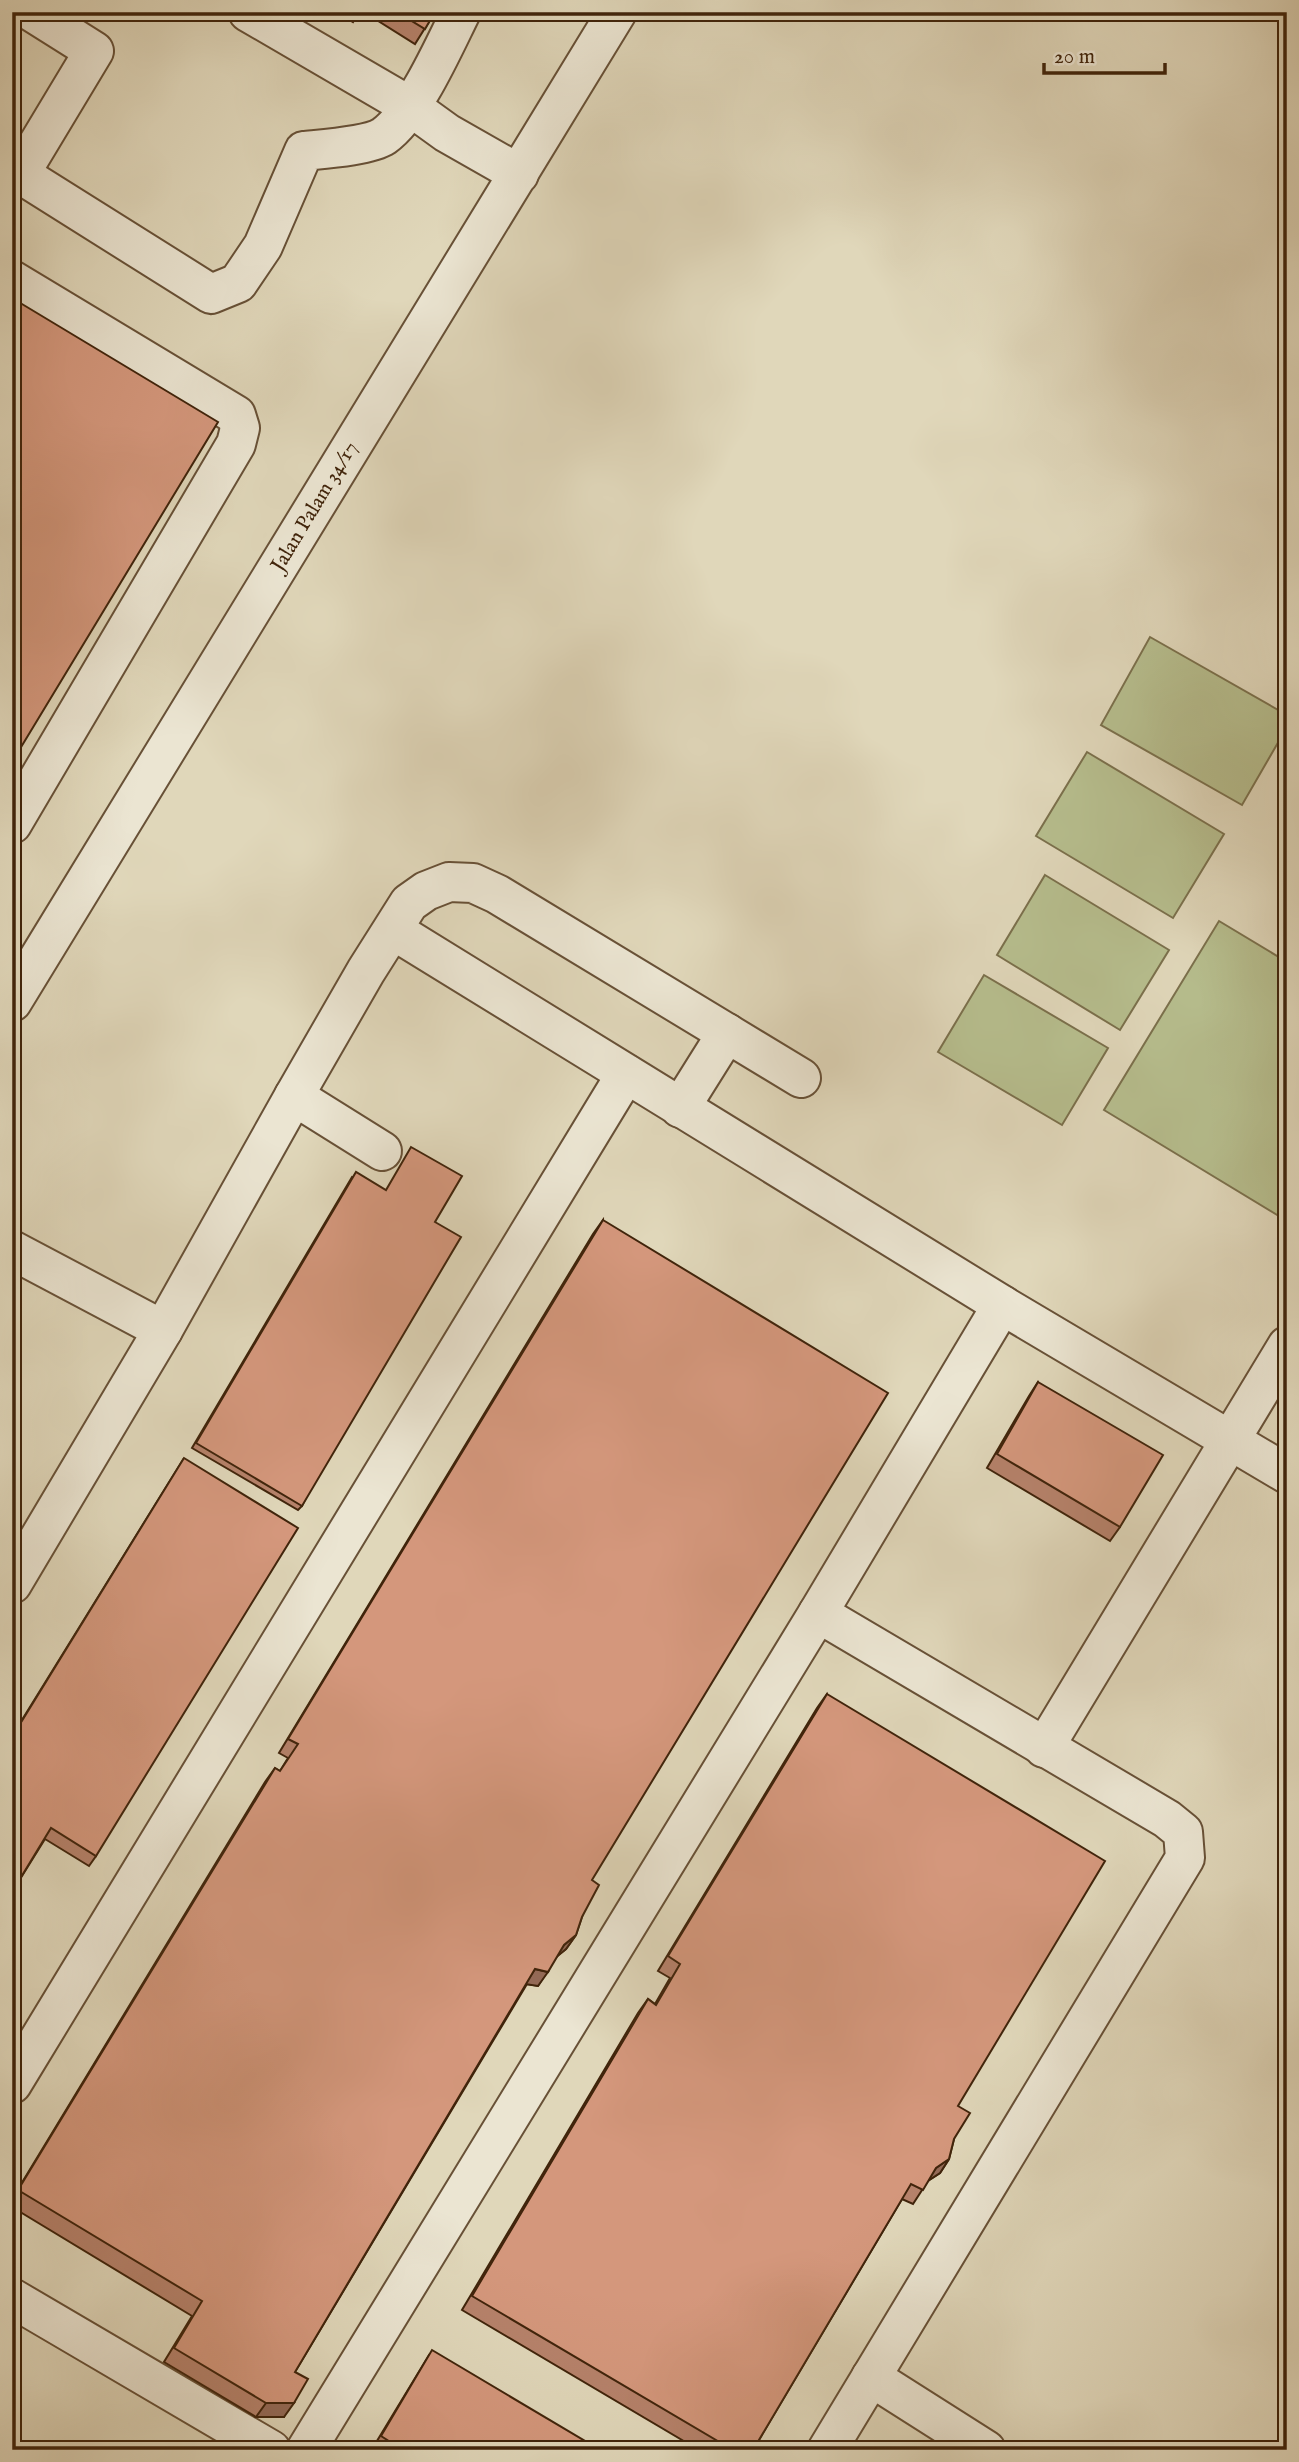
<svg xmlns="http://www.w3.org/2000/svg" width="1299" height="2462" viewBox="0 0 1299 2462" font-family="'IM FELL English',serif">
<rect width="100%" height="100%" fill="#e0d7ba"/>
<filter id="stains"><feTurbulence type="fractalNoise" baseFrequency=".00286" numOctaves="4"/><feColorMatrix values="0 0 0 0 .2 0 0 0 0 .09 0 0 0 0 .02 0 0 0 .5 -.17"/></filter>
<radialGradient id="worn" r=".72"><stop offset=".6" stop-color="#630" stop-opacity="0"/><stop offset="1" stop-color="#630" stop-opacity=".3"/></radialGradient>
<!-- green -->
<g fill="#b6bd8d" stroke="#7b704c" stroke-width="2">
<path d="M1150 637 1287 715V727L1242 805 1101 725Z"/>
<path d="M1087 752 1224 834 1173 918 1036 836Z"/>
<path d="M1045 875 1169 950 1120 1030 997 955Z"/>
<path d="M1219 921 1287 962V1221L1104 1110Z"/>
<path d="M984 975 1108 1048 1062 1125 938 1052Z"/>
</g>
<g fill="none" stroke-linecap="round" stroke-linejoin="round">
<!-- minor casing -->
<g stroke="#685137" stroke-width="42">
<g id="minor">
<path d="M248 12 411 107 447 133 519 174"/>
<path d="M12 163 20 174 211 294 238 283 263 246 304 151C323 149 369 146 384 136 414 115 444 46 461 12"/>
<path d="M20 174 94 51 32 12"/>
<path d="M12 280 236 415 240 428 236 444 12 824"/>
<path d="M393 930 1002 1305 1287 1474"/>
<path d="M12 1002 617 12"/>
<path d="M294 1096 382 1151"/>
<path d="M680 1108 727 1033"/>
<path d="M12 1250 163 1330"/>
<path d="M12 1584 163 1330 294 1096 366 971 409 903 426 891 449 882 473 883 497 894 801 1078"/>
<path d="M818 1613 1167 1819 1183 1832 1185 1858 827 2450"/>
<path d="M1044 1748 1287 1346"/>
<path d="M12 2084 626 1074"/>
<path d="M12 2298 271 2450"/>
<path d="M871 2377 986 2450"/>
<path d="M306 2450 818 1613 1002 1305"/>
</g>
</g>
<!-- minor -->
<use href="#minor" stroke="#ebe5d2" stroke-width="38"/>
</g>
<!-- wall -->
<g fill="#b6826b" stroke="#40240b" stroke-width="2">
<path d="M337 12H359L353 22Z"/>
<path d="M364 12H435L415 44Z"/>
<path d="M352 1177 435 1222 302 1506 298 1510 192 1448Z"/>
<path d="M603 1220 592 1880 582 1917 576 1935 566 1949 557 1956 538 1986 527 1984 295 2372 284 2417H256L164 2362 192 2316 12 2207V2199L265 1782 275 1768 280 1771 288 1758 279 1753 593 1234Z"/>
<path d="M1038 1382 1120 1527 1110 1541 987 1468 1029 1396Z"/>
<path d="M184 1458 96 1856 89 1866 45 1839 12 1892V1736Z"/>
<path d="M827 1694 958 2106 954 2139 949 2159 940 2173 928 2181 913 2204 902 2199 753 2450H699L462 2310 638 2013 648 1999 655 2004 670 1978 658 1971 817 1708Z"/>
<path d="M429 2355 587 2450H392L377 2441Z"/>
</g>
<!-- shaded-wall -->
<g fill="#946a57" stroke="#40240b" stroke-width="2">
<path d="M576 1935 566 1949 554 1959 564 1945Z"/>
<path d="M535 1969 548 1972 538 1986 525 1984Z"/>
<path d="M949 2159 940 2173 926 2182 936 2168Z"/>
<path d="M266 2403H294L284 2417H256Z"/>
</g>
<!-- building -->
<g fill="#d4977c" stroke="#40240b" stroke-width="2">
<path d="M397 12H435L425 29Z"/>
<path d="M12 298 218 422 12 762Z"/>
<path d="M411 1147 462 1176 435 1222 461 1237 302 1506 196 1443 356 1172 386 1190Z"/>
<path d="M603 1220 888 1393 592 1880 599 1885 582 1917 576 1935 564 1945 548 1972 535 1969 295 2372 308 2379 294 2403H266L174 2348 202 2301 18 2190 275 1768 280 1771 298 1744 288 1739Z"/>
<path d="M1038 1382 1163 1455 1120 1527 997 1454Z"/>
<path d="M184 1458 298 1528 96 1856 51 1828 12 1892V1737Z"/>
<path d="M827 1694 1105 1861 958 2106 970 2113 954 2139 949 2159 936 2168 923 2190 911 2184 753 2450H733L472 2296 648 1999 656 2005 680 1964 668 1956Z"/>
<path d="M12 1984 19 1989 12 1999Z"/>
<path d="M432 2350 590 2444 587 2450H403L381 2436Z"/>
</g>
<g text-anchor="middle" dominant-baseline="central" stroke-width="5" stroke-linejoin="round" paint-order="stroke">
<!-- street labels -->
<g font-size="21" fill="#40240b" stroke="#ebe5d2">
<text transform="translate(315 507) rotate(-59)">Jalan Palam 34/17</text>
</g>
</g>
<!-- margin -->
<rect width="1299" height="2462" fill="none" stroke="#e0d7ba" stroke-width="42"/>
<rect x="14" y="14" width="1271" height="2434" fill="none" stroke="#40240b" stroke-width="3.5"/>
<rect x="21" y="21" width="1257" height="2420" fill="none" stroke="#40240b" stroke-width="2"/>
<!-- scale -->
<path d="M1044 63v10h121v-10" fill="none" stroke="#40240b" stroke-width="3.5"/>
<text x="1054" y="63" font-size="21" fill="#40240b" stroke="#ebe5d2" stroke-width="5" paint-order="stroke">20 m</text>
<rect width="100%" height="100%" filter="url(#stains)"/>
<rect width="100%" height="100%" fill="url(#worn)"/>
</svg>
